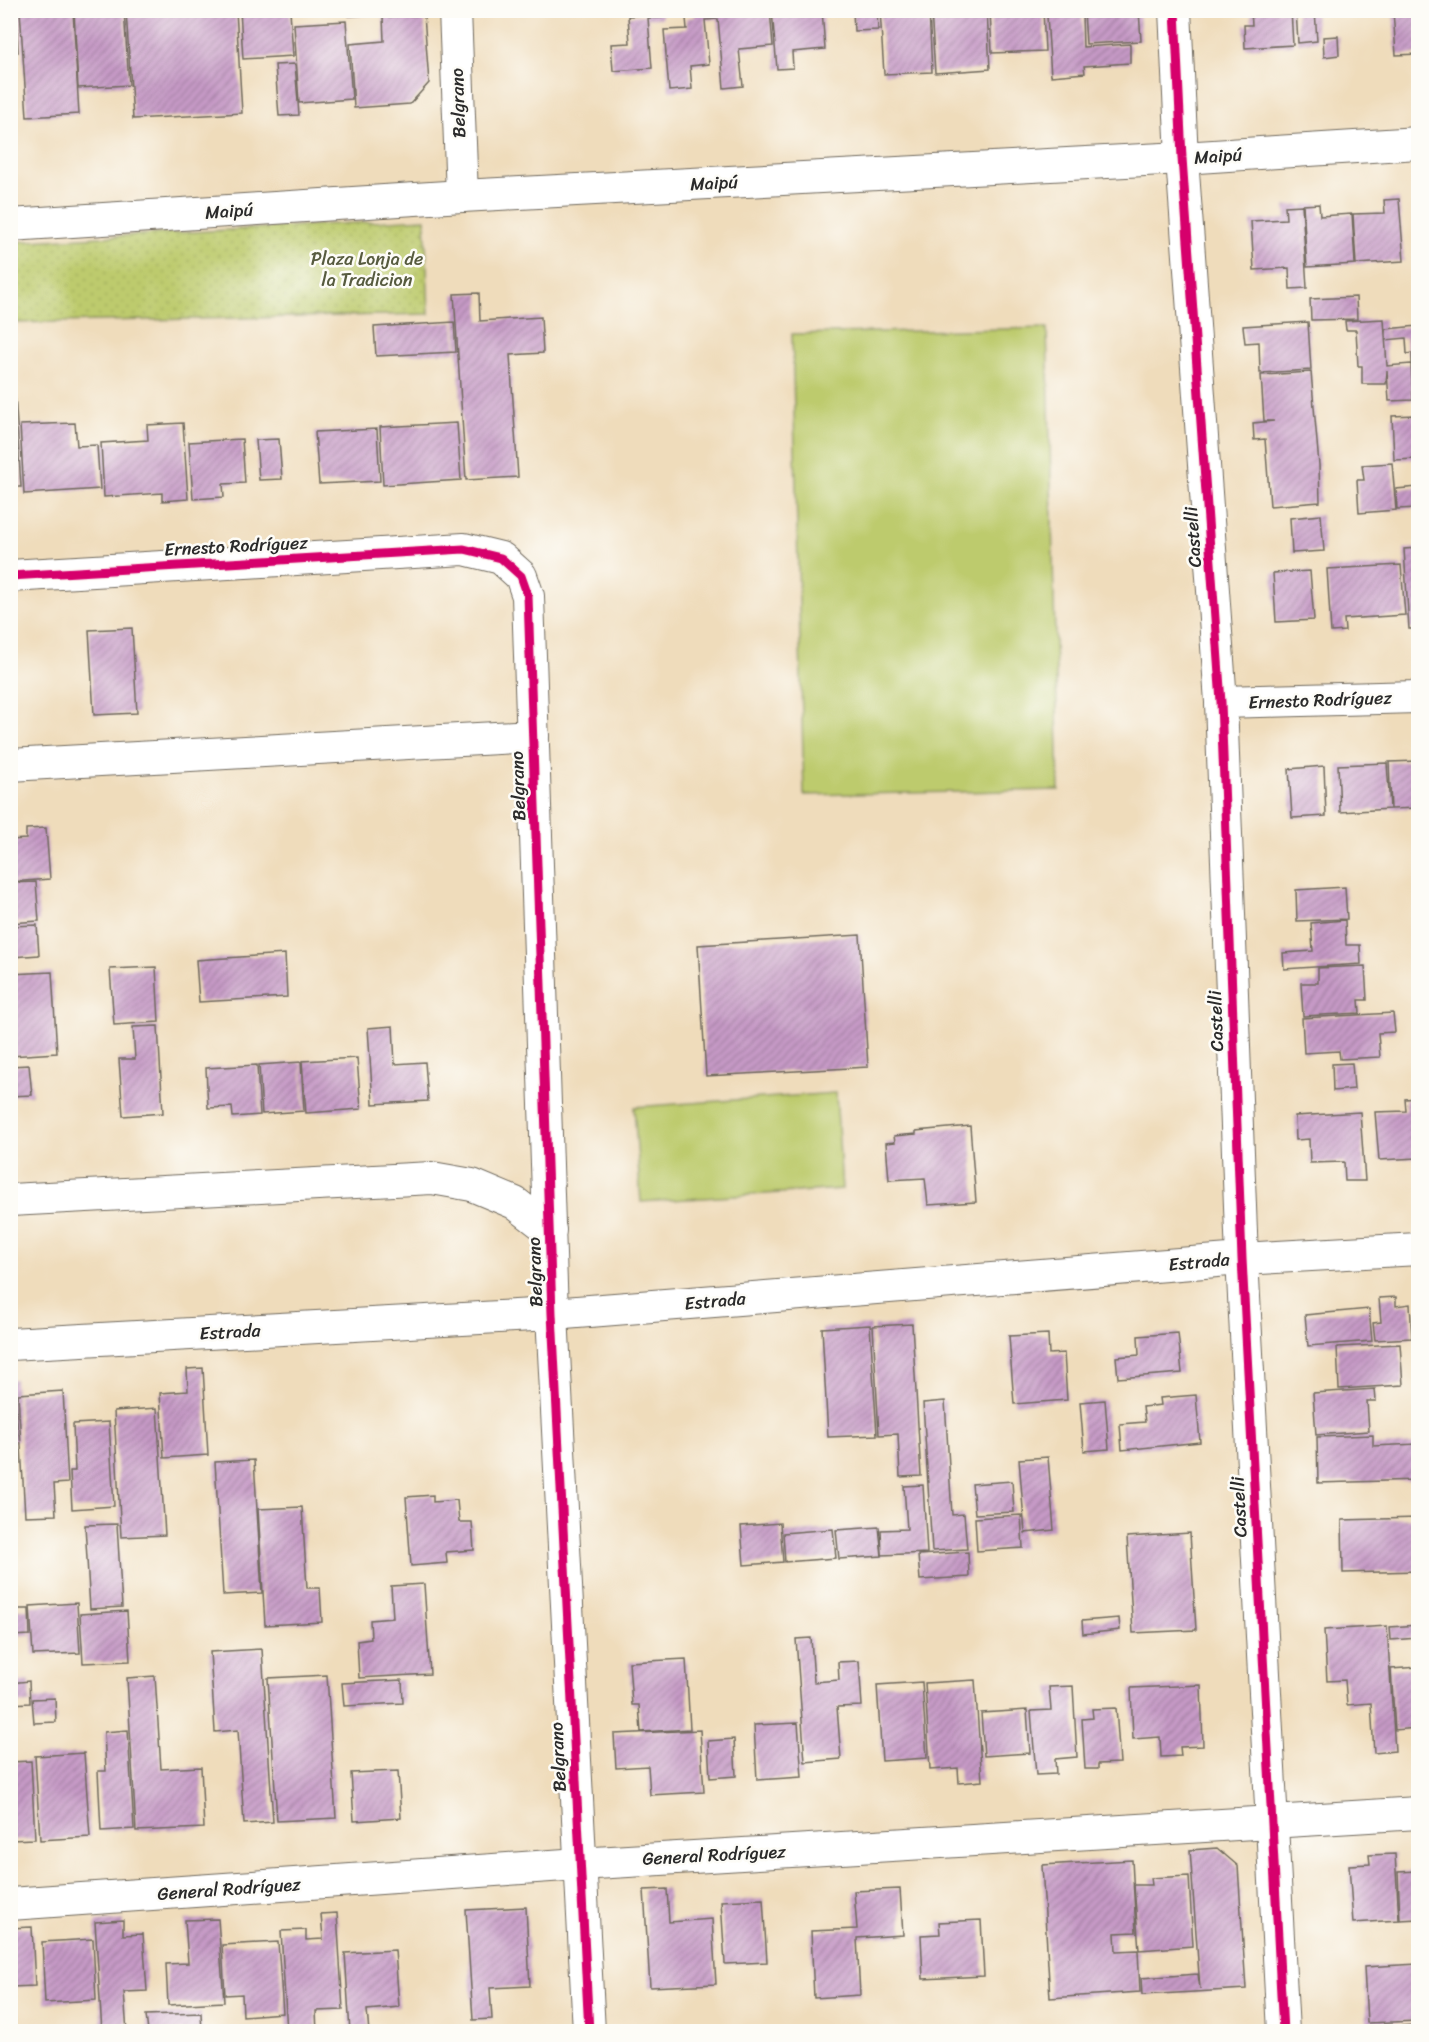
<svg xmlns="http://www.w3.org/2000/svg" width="1429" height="2042" viewBox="0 0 1429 2042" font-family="Sriracha,sans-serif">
<defs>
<pattern id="park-dots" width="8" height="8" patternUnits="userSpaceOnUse" patternTransform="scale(1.5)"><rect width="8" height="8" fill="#bdcb6d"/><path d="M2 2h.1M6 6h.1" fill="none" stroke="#a3ae5f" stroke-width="1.8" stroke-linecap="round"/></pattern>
<pattern id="building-hatch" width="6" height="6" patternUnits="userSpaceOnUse" patternTransform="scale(1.5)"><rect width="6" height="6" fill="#c69ac6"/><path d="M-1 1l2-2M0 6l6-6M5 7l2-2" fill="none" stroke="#a17ea1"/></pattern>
</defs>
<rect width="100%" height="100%" fill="#fdfcf7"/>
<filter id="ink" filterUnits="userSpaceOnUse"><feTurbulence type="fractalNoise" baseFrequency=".0167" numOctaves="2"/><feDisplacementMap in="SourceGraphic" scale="12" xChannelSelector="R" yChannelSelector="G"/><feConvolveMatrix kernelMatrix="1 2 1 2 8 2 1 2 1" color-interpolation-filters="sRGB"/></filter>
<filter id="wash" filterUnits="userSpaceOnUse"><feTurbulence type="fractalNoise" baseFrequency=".008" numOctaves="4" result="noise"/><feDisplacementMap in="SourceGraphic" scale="24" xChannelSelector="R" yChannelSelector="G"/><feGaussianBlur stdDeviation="1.35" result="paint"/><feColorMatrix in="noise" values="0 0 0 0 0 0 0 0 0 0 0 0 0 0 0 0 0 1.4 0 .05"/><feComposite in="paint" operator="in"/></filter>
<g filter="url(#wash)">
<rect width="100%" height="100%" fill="#efdcbb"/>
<!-- park -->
<path fill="url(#park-dots)" stroke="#747b4c" stroke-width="1.5" d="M425 219 429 314 11 323V242Z"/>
<!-- garden -->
<g fill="#bdcb6d" stroke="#747b4c" stroke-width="1.5">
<path d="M1047 328 1059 790 804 795 792 334Z"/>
<path d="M836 1093 842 1189 641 1202 634 1107Z"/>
</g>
<g id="blocks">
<!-- building -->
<g fill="url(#building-hatch)">
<path d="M10 10H16L18 52 10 53Z"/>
<path d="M20 10H73L79 114 27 117Z"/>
<path d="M74 10H124L129 85 78 88Z"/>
<path d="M126 10H236L242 113 133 119Z"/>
<path d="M240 10H290L293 56 243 59Z"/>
<path d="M348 10H406V13L349 16Z"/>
<path d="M645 10H662V18H648L652 68 613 71 611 44 630 43 628 16 645 15Z"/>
<path d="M695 10H770L773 46 739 49 743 86 724 88 718 19 705 20 709 64 690 66 692 89 669 91 664 30 687 29 686 18 695 17Z"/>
<path d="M772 10H822L825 49 792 52 793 68 777 69Z"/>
<path d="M853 10H877L878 30 854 31Z"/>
<path d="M880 10H929L932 72 884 74Z"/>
<path d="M931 10H987L990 69 935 73Z"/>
<path d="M990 10H1043L1045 51 992 53Z"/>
<path d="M1139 10 1141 41 1086 44 1084 11Z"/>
<path d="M1251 10H1291L1293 45 1245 48 1244 25H1252Z"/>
<path d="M1296 10H1315L1317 41 1298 43Z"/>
<path d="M1393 10H1418V54L1396 55Z"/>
<path d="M1082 14 1083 47 1130 44V63L1084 66 1085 73 1051 76 1047 16Z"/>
<path d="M424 15 429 83 410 104 354 108 350 44 384 41 383 17Z"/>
<path d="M346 21 352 99 299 103 294 24Z"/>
<path d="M1338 36 1339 55 1324 57 1323 37Z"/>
<path d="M295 64 299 115 279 116 275 65Z"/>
<path d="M1399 199 1404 261 1356 264 1353 214 1385 213 1384 200Z"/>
<path d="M1319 204 1320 216 1352 214 1355 264 1307 267 1303 205Z"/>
<path d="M1302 205 1307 288 1290 289 1289 268 1254 270 1251 221 1286 219 1285 206Z"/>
<path d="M479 293 480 321 541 317 543 353 510 355 518 477 466 480 454 294Z"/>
<path d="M1356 297 1357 319 1311 320 1310 299Z"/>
<path d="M1384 319 1387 366 1411 364 1413 400 1389 401 1387 371 1386 384H1362V366H1358L1356 330H1346L1345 321Z"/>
<path d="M454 322 456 352 376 356 374 327Z"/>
<path d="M1308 322 1311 370 1260 373 1259 342 1245 343 1243 326Z"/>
<path d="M1418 326V363H1412V353L1407 354 1406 338 1386 340V329Z"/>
<path d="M1311 372 1319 465 1320 502 1270 506 1265 439 1254 440 1253 423 1274 421H1264L1261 375Z"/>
<path d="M10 378H14L21 487H10Z"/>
<path d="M1415 415 1417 459 1394 460 1392 416Z"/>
<path d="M75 423 77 446 97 445 100 489 24 494 20 425Z"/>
<path d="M183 423 188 499 162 501V493L104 497 101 443 148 440 147 425Z"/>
<path d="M457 423 461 480 383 485 380 427Z"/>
<path d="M377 429 380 481 319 484 315 432Z"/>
<path d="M242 439 245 483 223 484 224 497 193 499 189 442Z"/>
<path d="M279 439 282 479 259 480 256 440Z"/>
<path d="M1392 463 1396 510 1359 513 1357 480H1364L1362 465Z"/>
<path d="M1418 487V508L1397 509 1396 489Z"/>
<path d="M1321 515 1324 551 1292 553 1290 518Z"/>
<path d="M1418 548V629H1409L1404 549Z"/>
<path d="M1401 565 1405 615 1344 619 1345 631 1331 632 1327 569Z"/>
<path d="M1310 571 1314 620 1276 622 1273 573Z"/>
<path d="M132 628 137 713 94 715 89 630Z"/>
<path d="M1418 761V808L1391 809 1389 762Z"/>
<path d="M1387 763 1390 809 1340 812 1338 765Z"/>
<path d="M1324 766 1326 816 1292 818 1289 769Z"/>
<path d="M46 828 50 879 11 882 10 840 26 839V829Z"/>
<path d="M36 882 39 921 10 923V883Z"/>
<path d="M1345 887 1347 919 1297 921 1296 890Z"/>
<path d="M1345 920 1346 945H1360L1361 964 1284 969 1283 953 1313 951 1311 923Z"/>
<path d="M37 925 39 955 12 957 14 971H10V926Z"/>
<path d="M860 935 868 1067 706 1076 698 945Z"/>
<path d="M285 954 287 997 199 1002 196 960Z"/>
<path d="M1365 966 1367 1000H1359L1360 1013 1303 1016 1301 983H1318V968Z"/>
<path d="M156 967 159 1022 114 1025 110 969Z"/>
<path d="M52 972 57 1053 10 1056V974Z"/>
<path d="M1393 1013 1395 1032 1378 1033 1380 1057 1340 1059 1339 1051 1304 1053 1302 1018Z"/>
<path d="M158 1026 163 1113 123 1116 119 1059H135L133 1027Z"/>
<path d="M393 1026 395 1064 425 1062 428 1101 373 1104 368 1028Z"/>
<path d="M357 1058 361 1109 306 1113 302 1061Z"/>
<path d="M301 1062 304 1111 262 1114 259 1065Z"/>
<path d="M1352 1063 1354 1089 1333 1091 1332 1064Z"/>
<path d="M29 1065 32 1095 10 1096V1066Z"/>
<path d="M257 1065 260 1115 233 1117 232 1107 208 1108 206 1068Z"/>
<path d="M1418 1098V1158L1379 1160 1375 1112 1406 1111 1405 1099Z"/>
<path d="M1360 1112 1365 1181H1345L1344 1162 1310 1163 1309 1139 1296 1140 1295 1116Z"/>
<path d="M970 1126 976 1202 928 1205 925 1178 889 1180 886 1143 895 1142 894 1136 916 1134V1131Z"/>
<path d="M1396 1297V1306L1410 1304 1412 1338 1375 1340 1373 1323 1381 1322 1379 1298Z"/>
<path d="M1369 1309 1372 1341 1308 1346 1305 1315Z"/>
<path d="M912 1324 921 1476 900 1477 898 1434 879 1435 873 1326Z"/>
<path d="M870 1325 877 1435 828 1437 822 1328Z"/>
<path d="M1178 1333 1182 1373 1118 1378 1116 1357 1139 1355 1138 1336Z"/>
<path d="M1048 1334 1049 1354 1064 1353 1067 1400 1014 1404 1009 1336Z"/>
<path d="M1400 1344 1403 1385 1339 1389 1337 1347Z"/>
<path d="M203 1368 208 1455 164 1458 160 1393 188 1391 187 1369Z"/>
<path d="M10 1379H15L18 1440 10 1441Z"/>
<path d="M1375 1389 1376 1401H1367L1369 1431 1316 1435 1313 1393Z"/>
<path d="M63 1391 68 1483 54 1484 56 1515 25 1516 18 1394Z"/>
<path d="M1196 1395 1200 1442 1122 1450 1120 1424 1145 1422 1143 1407 1161 1405 1160 1398Z"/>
<path d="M1105 1400 1109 1449 1084 1451 1080 1402Z"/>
<path d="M945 1401 952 1515 964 1514 967 1549 932 1551 923 1403Z"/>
<path d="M157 1408 165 1535 121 1537 114 1411Z"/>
<path d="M109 1422 114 1506 72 1509 70 1471H75L73 1424Z"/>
<path d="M1373 1435V1446L1418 1444V1480L1318 1483 1317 1437Z"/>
<path d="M1048 1457 1054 1530 1025 1533 1019 1459Z"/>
<path d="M254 1460 262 1593 223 1595 215 1462Z"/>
<path d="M1012 1481 1014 1512 975 1514 972 1484Z"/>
<path d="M923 1485 927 1553 882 1555 881 1530 907 1529 904 1486Z"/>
<path d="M433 1495V1502L457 1500 459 1522H472L474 1550 446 1552 447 1563 411 1566 406 1497Z"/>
<path d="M302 1507 307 1588H320L322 1622 265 1625 258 1509Z"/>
<path d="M1021 1515 1023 1548 977 1551 975 1518Z"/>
<path d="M1418 1518V1571L1343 1573 1342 1520Z"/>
<path d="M780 1523 783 1562 744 1565 741 1526Z"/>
<path d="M117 1524 122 1607 90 1609 85 1525Z"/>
<path d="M879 1527 882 1556 839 1559 836 1530Z"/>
<path d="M833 1529 836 1558 785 1562 783 1533Z"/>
<path d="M1190 1533 1196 1630 1133 1633 1127 1537Z"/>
<path d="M968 1552 969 1577 920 1580 918 1555Z"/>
<path d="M424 1584 430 1674 359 1678 357 1641 371 1639 370 1620 393 1618 391 1586Z"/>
<path d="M77 1603 80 1653 33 1655 30 1606Z"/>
<path d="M10 1609H29L30 1635 10 1636Z"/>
<path d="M127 1611 130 1661 83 1663 80 1614Z"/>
<path d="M1119 1618 1120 1630 1083 1634 1082 1621Z"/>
<path d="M1418 1625V1638L1391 1640 1390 1627Z"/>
<path d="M1387 1626 1395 1751 1374 1753 1371 1703 1347 1705 1345 1680 1327 1681 1324 1630Z"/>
<path d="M811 1638 814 1682 839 1680 838 1662 859 1661 862 1706 837 1707 841 1759 805 1762 796 1639Z"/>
<path d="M262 1649 273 1822 244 1824 238 1730 215 1732 210 1652Z"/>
<path d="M686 1659 690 1729 641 1732 639 1705H632L629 1662Z"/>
<path d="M1418 1667V1719H1416V1728L1395 1730 1391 1669Z"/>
<path d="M327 1675 336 1818 277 1821 268 1678Z"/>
<path d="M155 1676 161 1769 201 1767 204 1828 136 1831 127 1678Z"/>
<path d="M402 1680 403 1703 344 1706 342 1683Z"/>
<path d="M975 1680 982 1781 959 1783 958 1768 930 1770 925 1683Z"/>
<path d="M29 1681 30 1703 10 1704V1683Z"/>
<path d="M922 1682 927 1758 882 1761 877 1685Z"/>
<path d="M1201 1685 1203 1746 1180 1747 1181 1756 1161 1757 1160 1737 1133 1739 1131 1688Z"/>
<path d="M1073 1686 1077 1757 1055 1759 1056 1774 1036 1775 1031 1711 1051 1710 1049 1687Z"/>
<path d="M55 1698 56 1722 34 1723 32 1699Z"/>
<path d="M1116 1708 1120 1763 1098 1764V1769H1085L1082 1719 1093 1718 1092 1709Z"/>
<path d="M1027 1710 1030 1753 984 1756 981 1713Z"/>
<path d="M798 1723 802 1777 757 1780 754 1725Z"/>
<path d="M128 1730 134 1829 101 1831 98 1771H106L104 1732Z"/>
<path d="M700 1730 704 1792 650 1795 648 1766 616 1768 614 1734Z"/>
<path d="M734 1739 736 1776 710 1778 708 1741Z"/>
<path d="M84 1753 90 1837 40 1840 35 1756Z"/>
<path d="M31 1761 35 1839 10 1840V1762Z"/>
<path d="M398 1771 401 1818 354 1821 351 1773Z"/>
<path d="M1217 1848 1238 1866 1246 1989 1142 1995 1141 1978 1198 1974 1200 1989 1190 1850Z"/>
<path d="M1395 1854 1399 1920 1353 1923 1349 1865 1370 1864 1369 1855Z"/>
<path d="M1132 1860 1136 1932 1115 1933 1116 1951 1138 1950 1140 1992 1050 1998 1042 1865Z"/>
<path d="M1418 1871V1919L1400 1920 1398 1872Z"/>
<path d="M1189 1876 1193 1946 1139 1950 1134 1885H1152L1151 1878Z"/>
<path d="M667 1889 669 1922 712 1919 716 1984 650 1987 644 1890Z"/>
<path d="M900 1889 903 1935 857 1938 860 1995 814 1998 811 1931 857 1929 854 1891Z"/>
<path d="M763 1899 767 1962 725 1964 721 1901Z"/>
<path d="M526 1907 530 1986 490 1988 492 2019 473 2020 466 1910Z"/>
<path d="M337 1913 343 2010 316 2011 317 2032H287L281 1931 306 1930V1940L323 1939 321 1914Z"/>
<path d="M218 1919 224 2002 168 2005 166 1964 188 1963 185 1920Z"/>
<path d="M123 1920V1935L143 1934 147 1991 124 1992 127 2032H102L95 1922Z"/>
<path d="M981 1920 984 1976 923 1979 921 1935 940 1934 939 1922Z"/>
<path d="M32 1927 35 1986 10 1987V1928Z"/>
<path d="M93 1939 96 2000 45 2003 42 1942Z"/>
<path d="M278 1942 283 2013 243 2016 242 1994 225 1995 222 1945Z"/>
<path d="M395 1950 399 2007 367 2010 369 2032H350L345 1953Z"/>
<path d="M1418 1964V2021L1367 2023 1364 1967Z"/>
<path d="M201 2013 202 2032H148L146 2015Z"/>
<path d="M1418 2025V2032H1376V2027Z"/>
</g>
</g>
</g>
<g filter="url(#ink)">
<use href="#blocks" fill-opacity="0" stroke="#70695d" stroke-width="1.5"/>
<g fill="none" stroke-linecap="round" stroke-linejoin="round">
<!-- street casing -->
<g stroke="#70695d" stroke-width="34">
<g id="street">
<path d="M455 10 462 196"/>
<path d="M1175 10 1182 158 1221 702 1242 1259 1283 2032"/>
<path d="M10 225 462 196 1182 158 1418 143"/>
<path d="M10 576 464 549 501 558 521 576 528 596 552 1314 589 2032"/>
<path d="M1221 702 1418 697"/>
<path d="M10 765 533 736"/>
<path d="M10 1200 432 1178 472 1185 515 1203 550 1230"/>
<path d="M10 1344 552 1314 1242 1259 1418 1249"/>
<path d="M10 1904 579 1864 1418 1813"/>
</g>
</g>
<!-- street -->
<use href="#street" stroke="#fff" stroke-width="32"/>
<!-- cycleway casing -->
<g stroke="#fdfcf7" stroke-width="13">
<g id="cycleway">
<path d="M1175 10 1182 158 1221 702 1242 1259 1283 2032"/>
<path d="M10 576 464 549 501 558 521 576 528 596 552 1314 589 2032"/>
</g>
</g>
<!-- cycleway -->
<use href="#cycleway" stroke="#d6006c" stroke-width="9"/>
</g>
</g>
<g text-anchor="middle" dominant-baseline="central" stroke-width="5" stroke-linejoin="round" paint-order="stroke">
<!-- street labels -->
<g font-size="18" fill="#2b2b2b" stroke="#fdfcf7">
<text transform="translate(458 103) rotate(-92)">Belgrano</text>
<text transform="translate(1218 156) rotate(-4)">Maipú</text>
<text transform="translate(714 183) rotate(-3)">Maipú</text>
<text transform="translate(229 211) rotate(-4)">Maipú</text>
<text transform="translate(1193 537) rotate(-94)">Castelli</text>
<text transform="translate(236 546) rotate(-3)">Ernesto Rodríguez</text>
<text transform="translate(1320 700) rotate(-2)">Ernesto Rodríguez</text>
<text transform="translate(518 786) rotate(-92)">Belgrano</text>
<text transform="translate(1216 1021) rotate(-92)">Castelli</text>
<text transform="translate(1199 1262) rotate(-5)">Estrada</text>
<text transform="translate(535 1272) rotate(-92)">Belgrano</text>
<text transform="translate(715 1301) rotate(-5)">Estrada</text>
<text transform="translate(230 1332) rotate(-3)">Estrada</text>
<text transform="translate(1239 1507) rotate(-93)">Castelli</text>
<text transform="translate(558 1757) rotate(-93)">Belgrano</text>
<text transform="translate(714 1855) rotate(-3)">General Rodríguez</text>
<text transform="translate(229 1889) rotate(-4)">General Rodríguez</text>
</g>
<!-- park labels -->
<g font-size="18" fill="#575b3f" stroke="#fdfcf7">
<text x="367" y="259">Plaza Lonja de<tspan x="367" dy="21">la Tradicion</tspan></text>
</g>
</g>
<!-- margin -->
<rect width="1429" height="2042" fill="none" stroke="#fdfcf7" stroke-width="36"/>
</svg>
